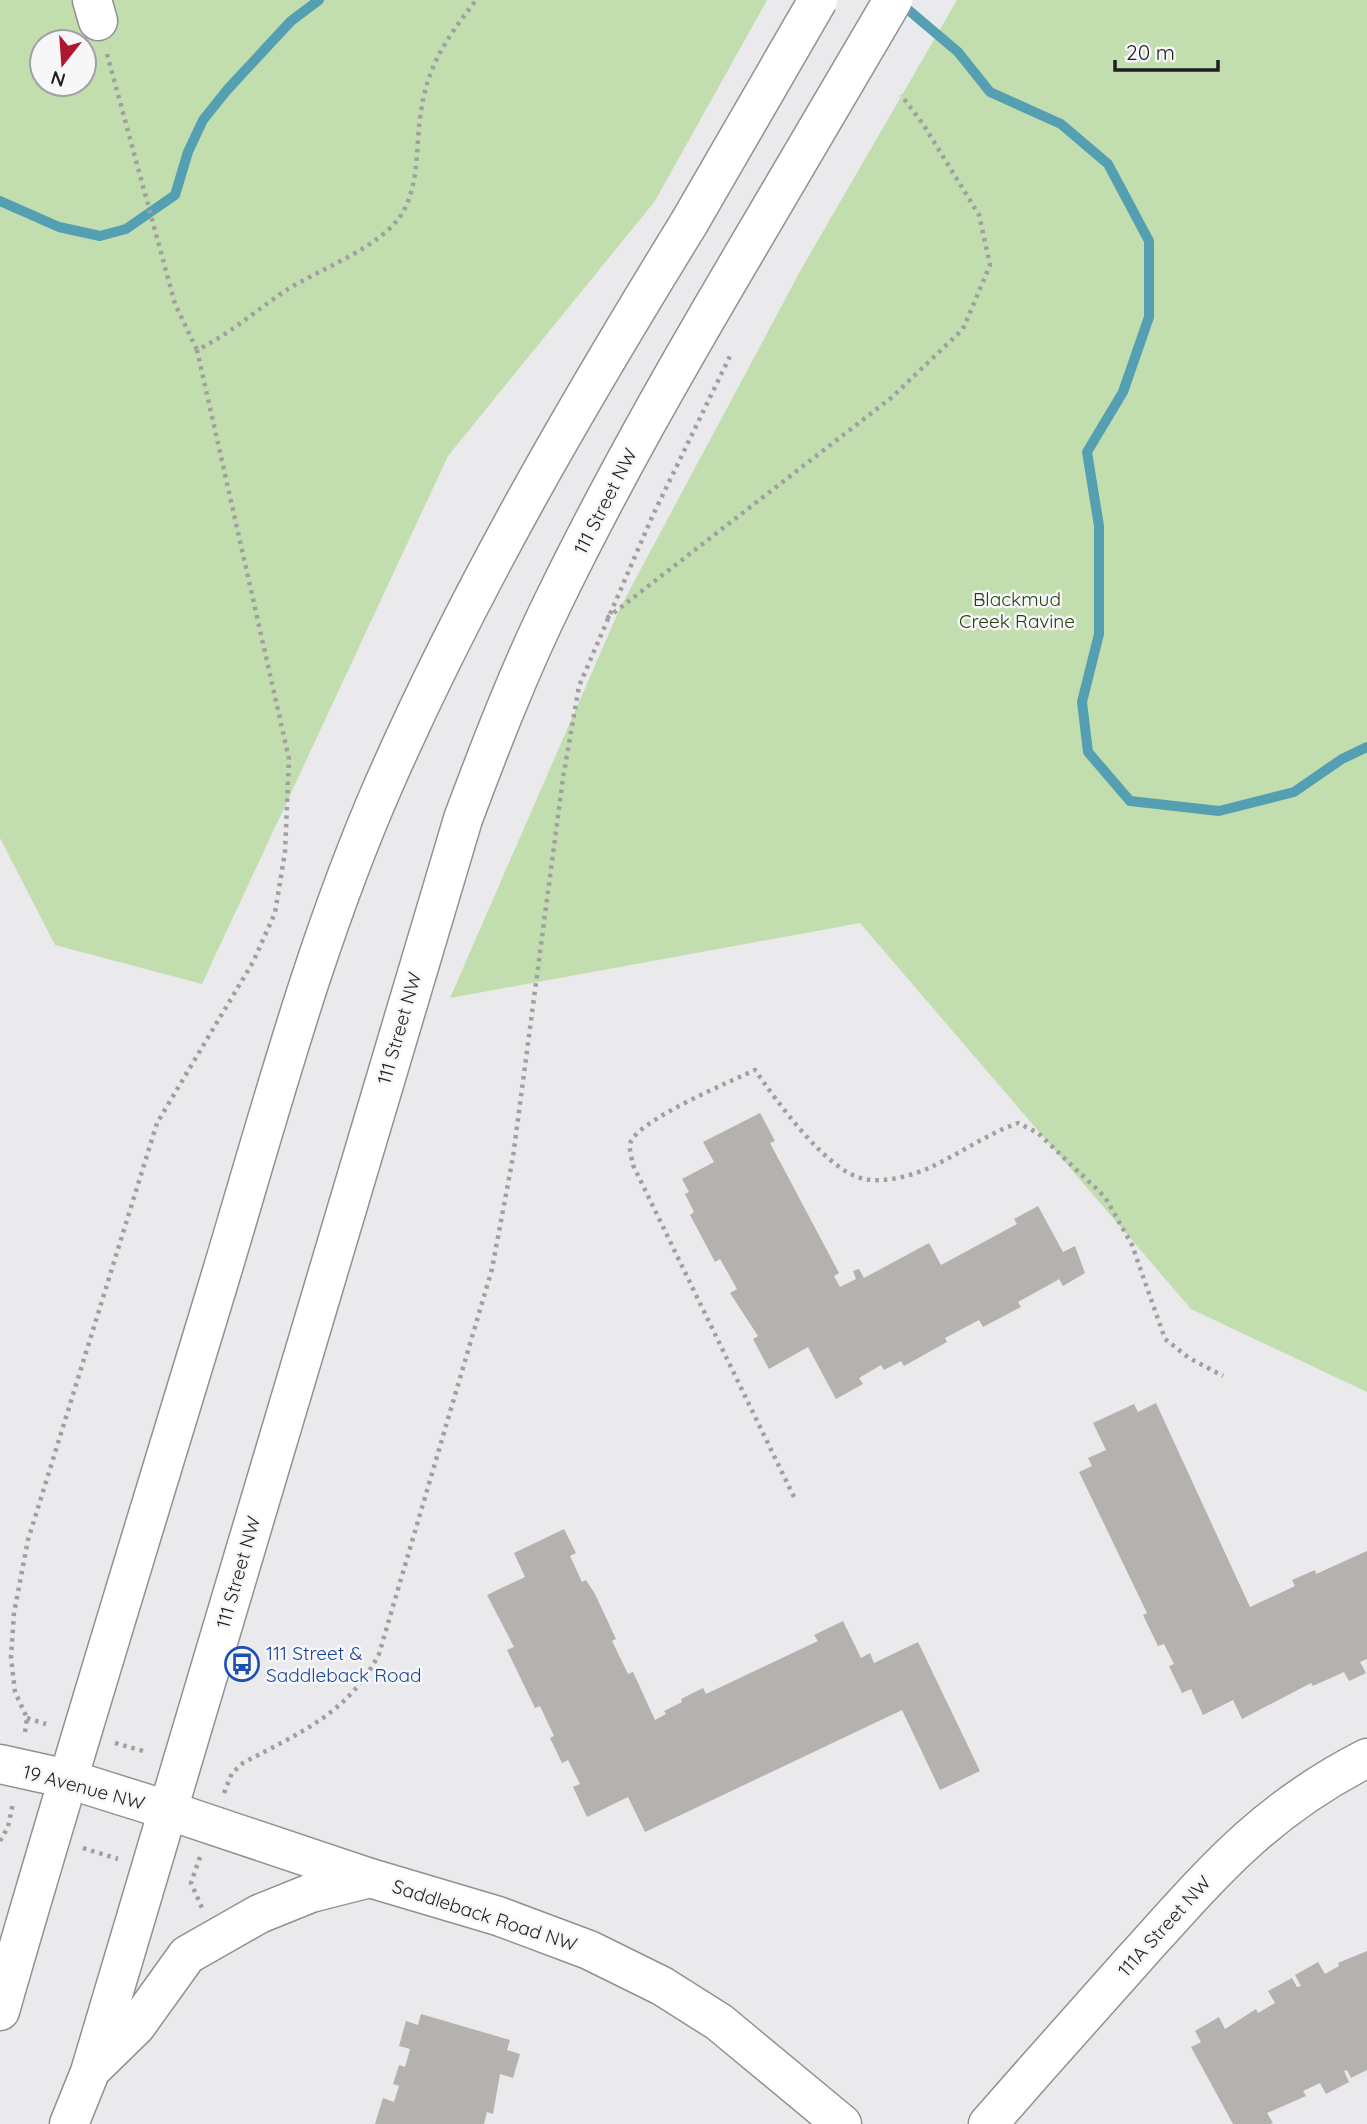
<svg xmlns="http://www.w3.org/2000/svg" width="1367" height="2124" viewBox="0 0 1367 2124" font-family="Quicksand,sans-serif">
<rect width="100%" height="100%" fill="#eaeaed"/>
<!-- green -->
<g fill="#c2ddae" fill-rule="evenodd">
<path d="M0 0H767L655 201 448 456 202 984 55 945 0 838ZM42 42H84V84H42Z"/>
<path d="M957 0H1367V1392L1191 1309 860 923 450 998 620 608 803 266Z"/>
</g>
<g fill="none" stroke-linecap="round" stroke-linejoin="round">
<!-- stream -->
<g stroke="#54a0b2" stroke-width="10">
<path d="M899 2 958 52 990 92 1061 124 1108 164 1149 241V317L1123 392 1087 452 1099 526V634L1082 702 1088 752 1130 801 1219 811 1294 792 1342 759 1367 747"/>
<path d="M0 201 59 227 100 236 126 229 175 195 188 152 203 120 227 90 291 21 319 0"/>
</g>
</g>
<!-- building -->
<g fill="#b4b1af">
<path d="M760 1113 775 1141 770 1143 839 1273 834 1276 840 1287 856 1279 853 1271 859 1269 864 1278 929 1243 941 1265 1017 1224 1014 1219 1038 1206 1063 1252 1075 1246 1085 1273 1063 1286 1059 1279 1056 1281 1018 1302 1021 1307 983 1327 979 1320 945 1338 947 1342 904 1366 901 1361 884 1370 881 1365 859 1378 863 1384 836 1399 808 1347 769 1369 753 1339 758 1336 730 1293 737 1289 720 1259 715 1262 690 1215 694 1212 685 1194 689 1192 682 1179 714 1162 703 1142Z"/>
<path d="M1156 1403 1250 1607 1295 1586 1292 1580 1315 1570 1316 1574 1367 1551V1659L1360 1662 1366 1673 1349 1681 1344 1672 1313 1686 1311 1683 1242 1719 1233 1700 1203 1715 1191 1689 1182 1693 1169 1666 1174 1664 1164 1644 1158 1646 1143 1615 1147 1613 1079 1472 1092 1466 1088 1458 1106 1450 1093 1423 1134 1404 1138 1412Z"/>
<path d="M564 1529 576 1553 570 1556 582 1582 586 1580 595 1594 616 1639 612 1641 628 1674 633 1672 655 1720 666 1714 664 1711 682 1702 681 1699 703 1688 706 1694 818 1641 814 1635 843 1621 861 1658 870 1653 874 1663 918 1642 980 1771 940 1790 902 1710 645 1832 628 1797 587 1817 573 1787 580 1784 568 1760 562 1763 550 1738 554 1736 540 1706 535 1708 507 1650 514 1647 487 1595 525 1577 514 1553Z"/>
<path d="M1367 1951V2070L1351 2078 1347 2070 1344 2071 1349 2082 1326 2094 1320 2083 1303 2091 1306 2096 1267 2113 1273 2123 1270 2124H1233L1191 2047 1201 2042 1195 2031 1219 2017 1225 2029 1256 2009 1258 2013 1275 2003 1268 1991 1292 1978 1297 1987 1301 1986 1295 1975 1318 1962 1325 1974 1339 1966 1338 1963Z"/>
<path d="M421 2014 510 2040 507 2050 520 2054 513 2078 500 2074 493 2114 487 2112 484 2124H375L383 2098 394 2102 399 2086 393 2084 399 2065 405 2067 410 2049 399 2046 406 2021 418 2025Z"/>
</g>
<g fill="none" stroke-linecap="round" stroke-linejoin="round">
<!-- minor casing -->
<g stroke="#919093" stroke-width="41">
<g id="minor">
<path d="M92 0 98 21"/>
<path d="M988 2124C1037 2068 1086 2013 1136 1957 1212 1873 1263 1811 1367 1758"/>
</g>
</g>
<!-- tertiary casing -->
<g stroke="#919093" stroke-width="41">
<path id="tertiary" d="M0 1764 68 1779 167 1810 370 1878 498 1916 589 1950 662 1986 719 2022 842 2124"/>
</g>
<!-- secondary casing -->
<g stroke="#919093" stroke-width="41">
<g id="secondary">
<path d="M0 2011C69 1770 144 1529 217 1288 268 1120 313 946 384 784 470 588 577 405 689 223"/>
<path d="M91 2070 136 2026 187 1955 259 1914 311 1893 370 1878"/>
<path d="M69 2124 90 2072 463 819C491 744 520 669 555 598 612 481 676 369 742 257"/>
</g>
</g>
<!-- path -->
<g stroke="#a0a0a2" stroke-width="4.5" stroke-dasharray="3.5 5" stroke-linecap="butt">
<path d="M107 54 175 304 197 350"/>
<path d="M607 618 891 398 963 329 990 265 979 215 923 124 901 95"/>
<path d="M794 1497 633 1165C632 1159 629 1150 630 1144 635 1121 732 1081 755 1070 776 1100 826 1171 864 1179 885 1183 912 1176 931 1167 961 1153 987 1134 1018 1123L1038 1133 1105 1197 1132 1245 1165 1339 1189 1358 1223 1376"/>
<path d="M27 1718 46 1724"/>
<path d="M25 1732 27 1718 15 1692 11 1657 14 1613 28 1540 157 1123 253 962 275 913 285 852 289 759 197 350C230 334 255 311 285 291 319 269 383 247 403 212 419 183 416 149 420 118 427 65 445 41 476 0"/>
<path d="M115 1743 147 1752"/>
<path d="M224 1793 232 1773 243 1763C299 1733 348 1714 379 1654L492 1269 513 1157 563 778 579 686 652 517 732 352"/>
<path d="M0 1841 8 1827 13 1803"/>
<path d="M83 1848 118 1859"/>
<path d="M200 1857 191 1883 202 1908"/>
</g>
<!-- minor -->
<use href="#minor" stroke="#fff" stroke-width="38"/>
<!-- tertiary -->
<use href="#tertiary" stroke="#fff" stroke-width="38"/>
<!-- secondary -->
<use href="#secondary" stroke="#fff" stroke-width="38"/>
<!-- secondary-bridge casing -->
<g stroke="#919093" stroke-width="41" stroke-linecap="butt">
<g id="secondary-bridge">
<path d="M689 223 818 0"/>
<path d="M742 257 893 0"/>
</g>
</g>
<!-- secondary-bridge -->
<use href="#secondary-bridge" stroke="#fff" stroke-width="38"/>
</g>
<!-- icons -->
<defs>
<g id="bus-ring" transform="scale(1.75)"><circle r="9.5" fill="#f7f7fa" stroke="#1a4fb4" stroke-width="1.5"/><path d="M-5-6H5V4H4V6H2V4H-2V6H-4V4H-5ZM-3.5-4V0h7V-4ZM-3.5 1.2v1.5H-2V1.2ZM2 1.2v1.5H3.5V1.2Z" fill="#1a4fb4"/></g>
</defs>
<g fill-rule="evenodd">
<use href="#bus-ring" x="242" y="1664"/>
</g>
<g text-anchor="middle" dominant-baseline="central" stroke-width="5" stroke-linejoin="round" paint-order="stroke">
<!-- street labels -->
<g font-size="19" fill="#1f1f20" stroke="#f7f7fa">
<text transform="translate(605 501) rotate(-63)">111 Street NW</text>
<text transform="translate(399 1028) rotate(-74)">111 Street NW</text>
<text transform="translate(238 1572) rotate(-74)">111 Street NW</text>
<text transform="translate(84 1787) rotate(15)">19 Avenue NW</text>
<text transform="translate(485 1915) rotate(18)">Saddleback Road NW</text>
<text transform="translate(1164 1926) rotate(-48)">111A Street NW</text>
</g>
<!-- park labels -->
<g font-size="19" fill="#263f0b" stroke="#f7f7fa">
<text x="1017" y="599">Blackmud<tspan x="1017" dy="22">Creek Ravine</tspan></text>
</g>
<!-- transit labels -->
<g font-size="19" fill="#164399" stroke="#f7f7fa" text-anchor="start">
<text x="266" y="1653">111 Street &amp;<tspan x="266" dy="22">Saddleback Road</tspan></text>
</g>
</g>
<!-- north arrow -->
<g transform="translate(63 63) rotate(197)"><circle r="33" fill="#f7f7fa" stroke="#a1a1a3" stroke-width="2"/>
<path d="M0-5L12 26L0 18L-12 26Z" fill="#ad182e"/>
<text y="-10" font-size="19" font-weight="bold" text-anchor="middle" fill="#1f1f20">N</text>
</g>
<!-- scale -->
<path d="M1115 60v10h103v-10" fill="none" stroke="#1f1f20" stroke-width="3.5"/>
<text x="1126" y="60" font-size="21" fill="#1f1f20" stroke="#f7f7fa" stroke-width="5" paint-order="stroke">20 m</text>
</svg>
